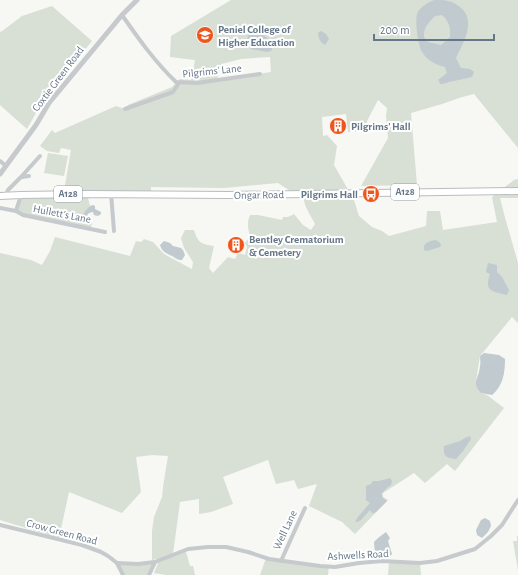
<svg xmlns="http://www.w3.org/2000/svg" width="518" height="575" viewBox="0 0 518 575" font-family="'Alegreya Sans',sans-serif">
<rect width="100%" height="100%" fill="#f7f7f4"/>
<!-- green -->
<g fill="#d8dfd4" fill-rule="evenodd">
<path d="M231 0H518V148L474 94 462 97 442 104 411 113 417 185 361 186 388 138 386 116 387 108 378 100 367 121 368 131 348 132 346 114 322 117 323 136 327 135 337 146 334 165 354 200 359 216 372 227 382 231 389 236 426 226 427 211H440L443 230 497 222 492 197 514 180 518 179V198H500L504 214 518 263V323L512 317 480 356 476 381 481 393 487 395 504 408 455 471 447 464 425 483 414 473 383 493V497L388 500 355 534 342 522 309 506 317 484 298 489 294 480 276 484 268 460 223 477 233 504 211 512 199 514V499L180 502 173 554 185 550 187 555 190 566H193L195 575H166L154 573 158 563 157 559 152 560V531L154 517 162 497 163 487 168 456 152 455 136 457 141 492 122 513 69 492 59 538 0 520V253L31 260 42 265 50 251 55 237 130 256 136 241 141 242 144 239 153 242 164 254 173 259 192 269 193 262 184 248 181 238 185 230H194C198 243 201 244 214 246L209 268 213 273 228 257 235 259 238 253 245 255 247 247 245 243C253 235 247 231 248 223 248 220 249 218 250 215H258L282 220 283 217H288L294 214 303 225 311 230 315 224C311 216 305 208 304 200L278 183 224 188 151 187V194H87L90 206 82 216 83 217 87 216 92 222 91 228 23 215 16 211 21 195 64 194V191L71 150 61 148 59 153 47 151 40 146 52 130 55 133 116 106 125 109 128 105 172 87 180 79 191 80 195 60 170 57 171 36ZM270 57 271 72 217 80 221 64 241 59Z"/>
<path d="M52 6 92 41 42 102 27 129 0 105V31L1 32 22 16Z"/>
<path d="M48 153 68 156 64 176 44 173Z"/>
<path d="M517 536H518V570L513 541H517Z"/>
<path d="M266 558 329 566 328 575H260Z"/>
<path d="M155 562 149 575H123L117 563Z"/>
<path d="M389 562 420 563 421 575H388Z"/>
</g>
<!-- water -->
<g fill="#c0cacf" fill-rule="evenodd">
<path d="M434 0C444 0 452 0 460 7 477 21 463 43 456 58L461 68 470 69 474 72 472 77C465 79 457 80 449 82 446 83 444 84 440 84L439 81 438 80 447 73 445 67C436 65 427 60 422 52 418 45 415 22 417 14 419 8 427 3 434 0ZM435 16 442 15C449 21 451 28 450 37L441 45 428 42 424 37C423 28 429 22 435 16Z"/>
<path d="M252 31C263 33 269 38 273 47L271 51 267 52 251 49C248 43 246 39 249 32Z"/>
<path d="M321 31 326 34 329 39 325 45C320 42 319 39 318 33L319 32Z"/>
<path d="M93 205 95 206V209L101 212V214L98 216 94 215 93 212C90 212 88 213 87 216L83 217 82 216C85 212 88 206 93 205Z"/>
<path d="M435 240C438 241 440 242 441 245L440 247 427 251 424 250V246C426 242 430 241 435 240Z"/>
<path d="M164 241 170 243 173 246 181 248 183 250 185 255 182 260C177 260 176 258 172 256 166 253 162 252 160 245Z"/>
<path d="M488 263 497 265V272L502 277 509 290 507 295C492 291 484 292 490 274L486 272Z"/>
<path d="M484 353 499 355 505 359C505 373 503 386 492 395L481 393C471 382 479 379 480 366 481 363 480 359 480 356Z"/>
<path d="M470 436 471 439 463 451 456 459C446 458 443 456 444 446L460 441 465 438Z"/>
<path d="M390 478 392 481 391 485 387 488 381 494 383 498 387 501 376 512 374 513H372L370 510 361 520 357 522H355L358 517 370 503 366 500V486L371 484 373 481H379Z"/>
<path d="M485 518 490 521 491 526 488 532 482 538 477 535 476 530 481 520Z"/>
<path d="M386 532 390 538 388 541 392 554 390 557 379 556 375 554 374 542 378 538Z"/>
</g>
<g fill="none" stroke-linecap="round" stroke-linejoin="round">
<!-- primary casing -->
<g stroke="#b9bdc1" stroke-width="8">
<path id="primary" d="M0 196 21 195 87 194 228 195 518 191"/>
</g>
<!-- minor -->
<g stroke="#c6cacd" stroke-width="4">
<path d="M122 15C138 38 155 62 176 82L197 83 260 74"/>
<path d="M125 109 173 92 179 83"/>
<path d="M0 161 6 166"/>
<path d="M22 177 29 176"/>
<path d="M111 193 114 231"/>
<path d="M6 196 8 190 21 177 40 156"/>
<path d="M0 208 16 211 23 215 105 232"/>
<path d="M16 211 21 195"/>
<path d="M0 525 82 545 101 552 108 556 117 563 123 575"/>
<path d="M281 561 305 508"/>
<path d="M155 562 188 549 208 547H226L248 552 269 559 320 566 335 567 359 563 382 561 420 563 437 561 475 549 491 536 502 525 518 500"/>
<path d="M117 563 138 564 155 562 149 575"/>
</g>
<!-- tertiary -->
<path stroke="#c6cacd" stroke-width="5" d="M0 174 36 125 49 103 122 15 137 0"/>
<!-- primary -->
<use href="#primary" stroke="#fff" stroke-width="6"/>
</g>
<!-- icons -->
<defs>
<g id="school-disc" transform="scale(0.9)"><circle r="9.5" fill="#ee561d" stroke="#fff"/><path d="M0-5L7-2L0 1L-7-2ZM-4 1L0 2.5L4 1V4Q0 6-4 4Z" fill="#fff"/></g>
<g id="building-disc" transform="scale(0.9)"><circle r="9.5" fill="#ee561d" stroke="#fff"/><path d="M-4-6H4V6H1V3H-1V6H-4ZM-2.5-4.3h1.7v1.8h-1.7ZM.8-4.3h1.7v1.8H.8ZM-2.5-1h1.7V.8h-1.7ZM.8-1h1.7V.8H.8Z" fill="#fff"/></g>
<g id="bus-disc" transform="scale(0.9)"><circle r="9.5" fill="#ee561d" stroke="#fff"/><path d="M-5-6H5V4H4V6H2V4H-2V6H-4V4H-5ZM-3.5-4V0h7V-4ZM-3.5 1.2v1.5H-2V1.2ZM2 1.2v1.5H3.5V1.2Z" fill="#fff"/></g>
</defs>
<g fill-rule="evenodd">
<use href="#school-disc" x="205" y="35"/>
<use href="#building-disc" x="338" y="126"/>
<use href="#bus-disc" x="371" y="194"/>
<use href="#building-disc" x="236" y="245"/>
</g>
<g text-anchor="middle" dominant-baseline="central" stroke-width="4" stroke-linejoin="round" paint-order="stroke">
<!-- shield labels -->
<g fill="#fff" stroke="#929fab" stroke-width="1">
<rect x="391" y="184" width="28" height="16" rx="3"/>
<rect x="54" y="186" width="28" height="16" rx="3"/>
</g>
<g font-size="10" font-weight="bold" fill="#647687">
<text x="405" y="192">A128</text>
<text x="68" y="194">A128</text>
</g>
<!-- poi labels -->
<g font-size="11" font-weight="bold" fill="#647687" stroke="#fff" text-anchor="start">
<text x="218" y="29">Peniel College of<tspan x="218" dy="13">Higher Education</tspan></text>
<text x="351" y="126">Pilgrims' Hall</text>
<text x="358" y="194" text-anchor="end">Pilgrims Hall</text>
<text x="249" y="239">Bentley Crematorium<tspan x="249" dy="13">&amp; Cemetery</tspan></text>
</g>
<!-- street labels -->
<g font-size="11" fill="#647687" stroke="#fff">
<text transform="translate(212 71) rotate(-6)">Pilgrims' Lane</text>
<text transform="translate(58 79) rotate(-53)">Coxtie Green Road</text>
<text transform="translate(259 195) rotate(-1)">Ongar Road</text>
<text transform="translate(62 214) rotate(11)">Hullett's Lane</text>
<text transform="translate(285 530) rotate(-65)">Well Lane</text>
<text transform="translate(62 532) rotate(15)">Crow Green Road</text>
<text transform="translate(358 555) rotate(-3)">Ashwells Road</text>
</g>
</g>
<!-- scale -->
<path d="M374 34v6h120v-6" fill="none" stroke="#647687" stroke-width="2"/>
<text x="380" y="34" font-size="12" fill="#647687" stroke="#ffffff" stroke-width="3" paint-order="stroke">200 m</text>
</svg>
